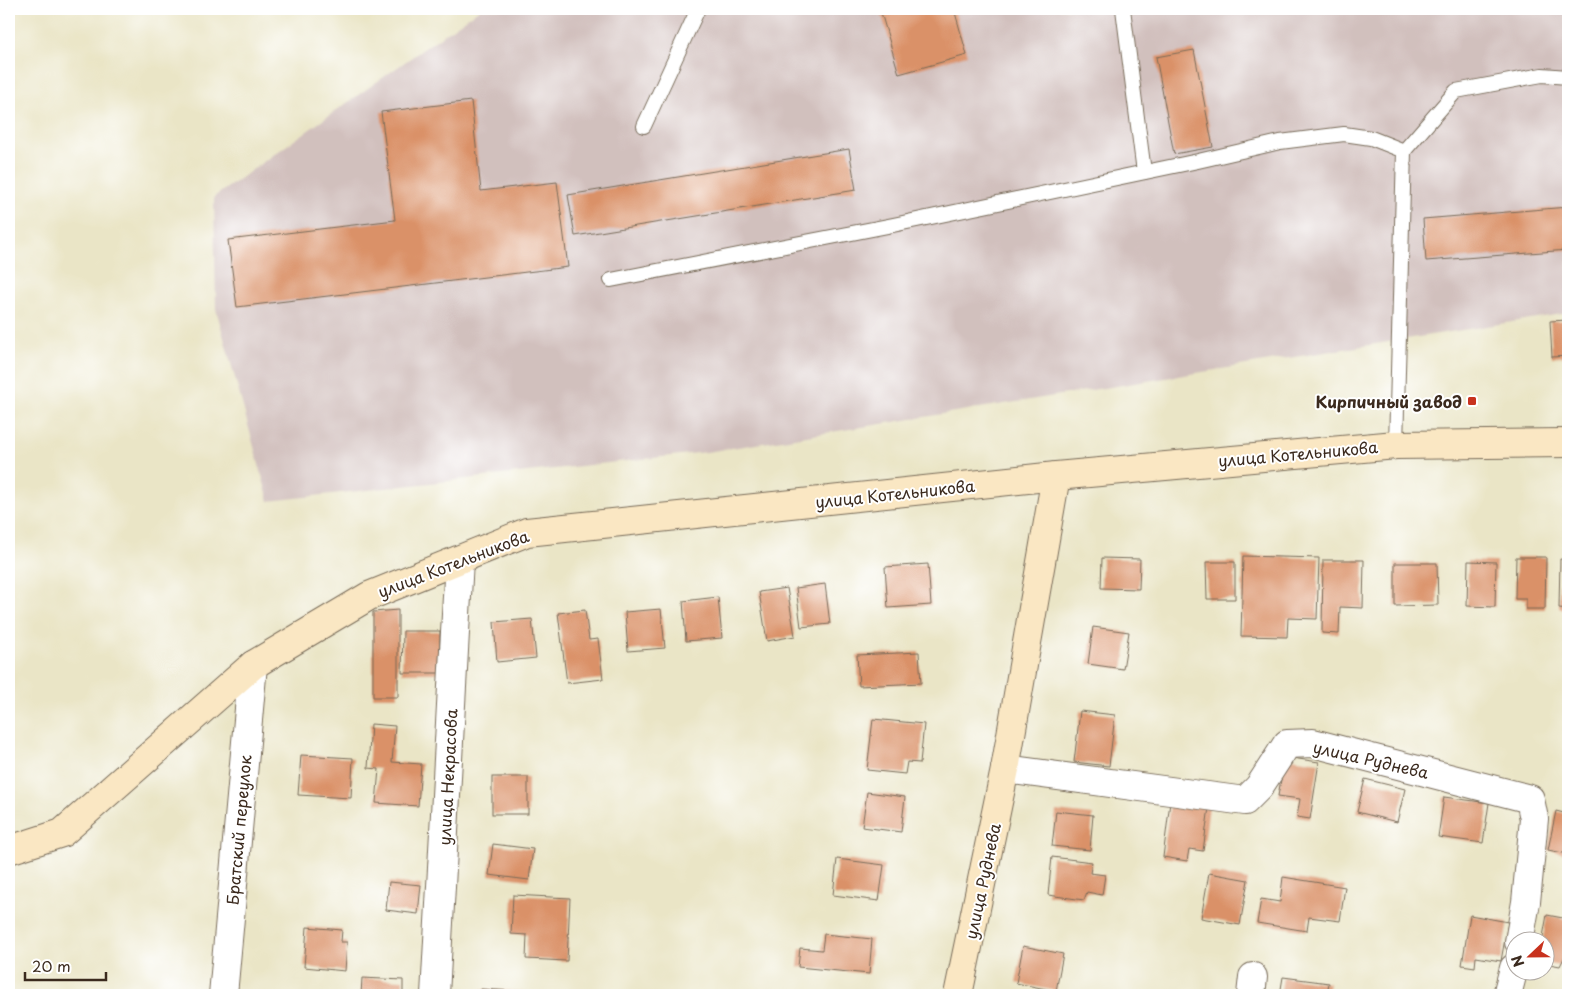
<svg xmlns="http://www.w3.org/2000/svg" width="1577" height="1004" viewBox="0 0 1577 1004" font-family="'Playpen Sans',sans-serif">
<rect width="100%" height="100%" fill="#fff"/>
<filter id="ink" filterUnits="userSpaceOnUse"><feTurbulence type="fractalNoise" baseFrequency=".02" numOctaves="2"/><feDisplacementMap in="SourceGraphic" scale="10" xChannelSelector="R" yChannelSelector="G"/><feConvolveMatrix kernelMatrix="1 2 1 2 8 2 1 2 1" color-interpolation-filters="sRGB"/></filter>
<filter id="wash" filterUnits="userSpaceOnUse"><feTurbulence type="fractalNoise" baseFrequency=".0096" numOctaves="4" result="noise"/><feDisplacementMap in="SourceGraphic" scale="20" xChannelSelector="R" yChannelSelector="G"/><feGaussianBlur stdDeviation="1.12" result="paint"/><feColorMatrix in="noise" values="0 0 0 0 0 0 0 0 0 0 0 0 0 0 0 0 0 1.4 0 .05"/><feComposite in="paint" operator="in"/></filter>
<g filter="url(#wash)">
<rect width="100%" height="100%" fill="#eae5c6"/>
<!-- industrial -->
<path fill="#d1c0bd" d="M480 9H1568V313L707 452 269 501 216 309 214 197Z"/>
<g id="blocks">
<!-- building -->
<g fill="#da9167">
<path d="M880 9H954L967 55 899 74Z"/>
<path d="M1194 50 1213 147 1174 154 1156 57Z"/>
<path d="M471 101 481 191 557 182 568 267 237 307 228 240 395 220 381 112Z"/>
<path d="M849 149 856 190 575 236 568 195Z"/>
<path d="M1568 207V250L1426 261 1423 219Z"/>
<path d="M1568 320V356L1552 357 1550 321Z"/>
<path d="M1243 556 1319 558 1317 619 1288 618 1287 637 1241 636Z"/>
<path d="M1516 557H1546L1545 609H1526V599H1515Z"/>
<path d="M1102 558 1140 559 1139 589 1101 588Z"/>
<path d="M1560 559 1568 560V609L1559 608Z"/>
<path d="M1323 560H1364L1363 608 1340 607 1339 634 1322 633Z"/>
<path d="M1468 561 1496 562 1495 607 1467 606Z"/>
<path d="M1206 562H1235V599H1207Z"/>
<path d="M1395 563H1437L1438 605 1395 606Z"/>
<path d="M928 564 931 605 888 608 885 567Z"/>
<path d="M825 584 830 624 801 627 796 588Z"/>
<path d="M787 588 795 636 767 641 759 592Z"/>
<path d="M718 597 722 638 686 641 683 601Z"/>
<path d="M661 609 665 648 628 651 625 612Z"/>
<path d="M398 610V697H373V612Z"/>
<path d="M585 610 589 640 598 639 603 679 567 683 558 613Z"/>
<path d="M532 619 536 658 497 662 494 622Z"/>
<path d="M1093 627 1129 632 1123 669 1088 664Z"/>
<path d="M403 631H440L439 673H402Z"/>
<path d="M919 652 921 683 859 686 857 655Z"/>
<path d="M1080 711 1115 715 1109 766 1074 762Z"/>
<path d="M873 719 924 724 920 763 907 762 905 774 867 770Z"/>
<path d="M371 724 395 726 392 762 421 764 418 806 376 803 379 769 368 768Z"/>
<path d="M301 755 353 758 351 798 298 795Z"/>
<path d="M1285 757 1319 762 1310 819 1297 817 1300 799 1278 796Z"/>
<rect x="492" y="777" width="36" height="37"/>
<path d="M1365 779 1405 789 1397 822 1357 812Z"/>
<path d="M867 792 905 797 901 832 862 827Z"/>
<path d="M1444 797 1489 803 1483 843 1438 837Z"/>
<path d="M1170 802 1209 807 1203 851 1189 849 1187 861 1163 857Z"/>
<path d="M1056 811 1093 815 1090 850 1052 846Z"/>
<path d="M1556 811 1568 814V854L1548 850Z"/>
<path d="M493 844 533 849 529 880 489 875Z"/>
<path d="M1052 857 1092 862 1090 873 1105 875 1102 895 1087 892 1084 900 1048 895Z"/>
<path d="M837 859 884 865 879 901 833 895Z"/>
<path d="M1209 873 1248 880 1240 925 1201 918Z"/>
<path d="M1283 877 1345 887 1340 921 1309 917 1307 931 1257 923 1261 899 1280 902Z"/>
<path d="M389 882 421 885 418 914 386 910Z"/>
<path d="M513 895 570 898 567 961 526 959 527 935 511 934Z"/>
<path d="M1470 915 1508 922 1501 961 1476 957 1475 967 1462 965Z"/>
<path d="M1547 915 1568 919V955L1566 954 1560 966 1544 963V942H1542Z"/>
<path d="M307 927 342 930 341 942H347L345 971 304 967Z"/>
<path d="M824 934 872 939 869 974 798 967 800 948 822 950Z"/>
<path d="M1023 946 1063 954 1056 991 1016 983Z"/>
<path d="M1283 977 1329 983 1327 995H1280Z"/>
<path d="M362 978 403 980V995H361Z"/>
<path d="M481 989 528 992V995H481Z"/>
</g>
</g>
</g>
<g filter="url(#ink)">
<use href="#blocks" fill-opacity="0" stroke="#786b59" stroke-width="1"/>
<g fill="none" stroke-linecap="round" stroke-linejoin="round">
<!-- lane casing -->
<g stroke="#786b59" stroke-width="16">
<g id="lane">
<path d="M1123 9 1144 172"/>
<path d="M644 126 698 9"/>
<path d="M611 280 893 225 1198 161 1280 142 1344 134 1371 138 1404 151"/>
<path d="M1396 445 1404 151 1456 91 1542 75 1568 77"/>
</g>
</g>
<!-- street casing -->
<g stroke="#786b59" stroke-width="30">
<g id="street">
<path d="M1005 769 1245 801 1259 787 1287 744 1313 743 1530 799 1534 819 1526 902 1519 942"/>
<path d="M223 995 253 665"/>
<path d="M435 995 459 560"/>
<path d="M1251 995 1253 977"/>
<path d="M1507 995 1514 968"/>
</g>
</g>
<!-- secondary casing -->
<g stroke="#786b59" stroke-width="30">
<g id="secondary">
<path d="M9 850 62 833 253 665 369 596 527 532 1056 476 1396 445 1568 443"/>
<path d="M958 995 1005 769 1056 476"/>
</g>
</g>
<!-- lane -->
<use href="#lane" stroke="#fff" stroke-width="14"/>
<!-- street -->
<use href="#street" stroke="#fff" stroke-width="28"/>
<!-- secondary -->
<use href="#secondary" stroke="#fae7c3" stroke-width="28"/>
</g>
</g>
<!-- markers -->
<rect fill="#c8321e" stroke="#fff" stroke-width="2" x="1467" y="396" width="10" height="10" rx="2.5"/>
<g text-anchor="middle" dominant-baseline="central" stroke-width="4" stroke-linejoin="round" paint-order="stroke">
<!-- poi labels -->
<g font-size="16" font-weight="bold" fill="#3b2a1e" stroke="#fff" text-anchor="end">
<text x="1462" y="401">Кирпичный завод</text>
</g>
<!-- street labels -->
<g font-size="16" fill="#3b2a1e" stroke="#fff">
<text transform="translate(1298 453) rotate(-5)">улица Котельникова</text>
<text transform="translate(895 493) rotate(-6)">улица Котельникова</text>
<text transform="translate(453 563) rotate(-21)">улица Котельникова</text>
<text transform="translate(1371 759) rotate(13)">улица Руднева</text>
<text transform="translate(447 777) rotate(-87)">улица Некрасова</text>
<text transform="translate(238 830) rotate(-85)">Братский переулок</text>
<text transform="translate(982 881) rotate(-78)">улица Руднева</text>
</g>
</g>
<!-- margin -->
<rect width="1577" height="1004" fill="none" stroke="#fff" stroke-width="30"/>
<!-- north arrow -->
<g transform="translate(1530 956) rotate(248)"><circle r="24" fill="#ffffff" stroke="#b1aaa5"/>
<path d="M0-4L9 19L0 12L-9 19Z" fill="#c8321e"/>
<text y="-8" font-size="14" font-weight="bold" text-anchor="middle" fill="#3b2a1e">N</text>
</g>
<!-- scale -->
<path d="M25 972v8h81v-8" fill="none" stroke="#3b2a1e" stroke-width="2.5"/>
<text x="32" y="972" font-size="15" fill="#3b2a1e" stroke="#ffffff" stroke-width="4" paint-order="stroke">20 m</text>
</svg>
